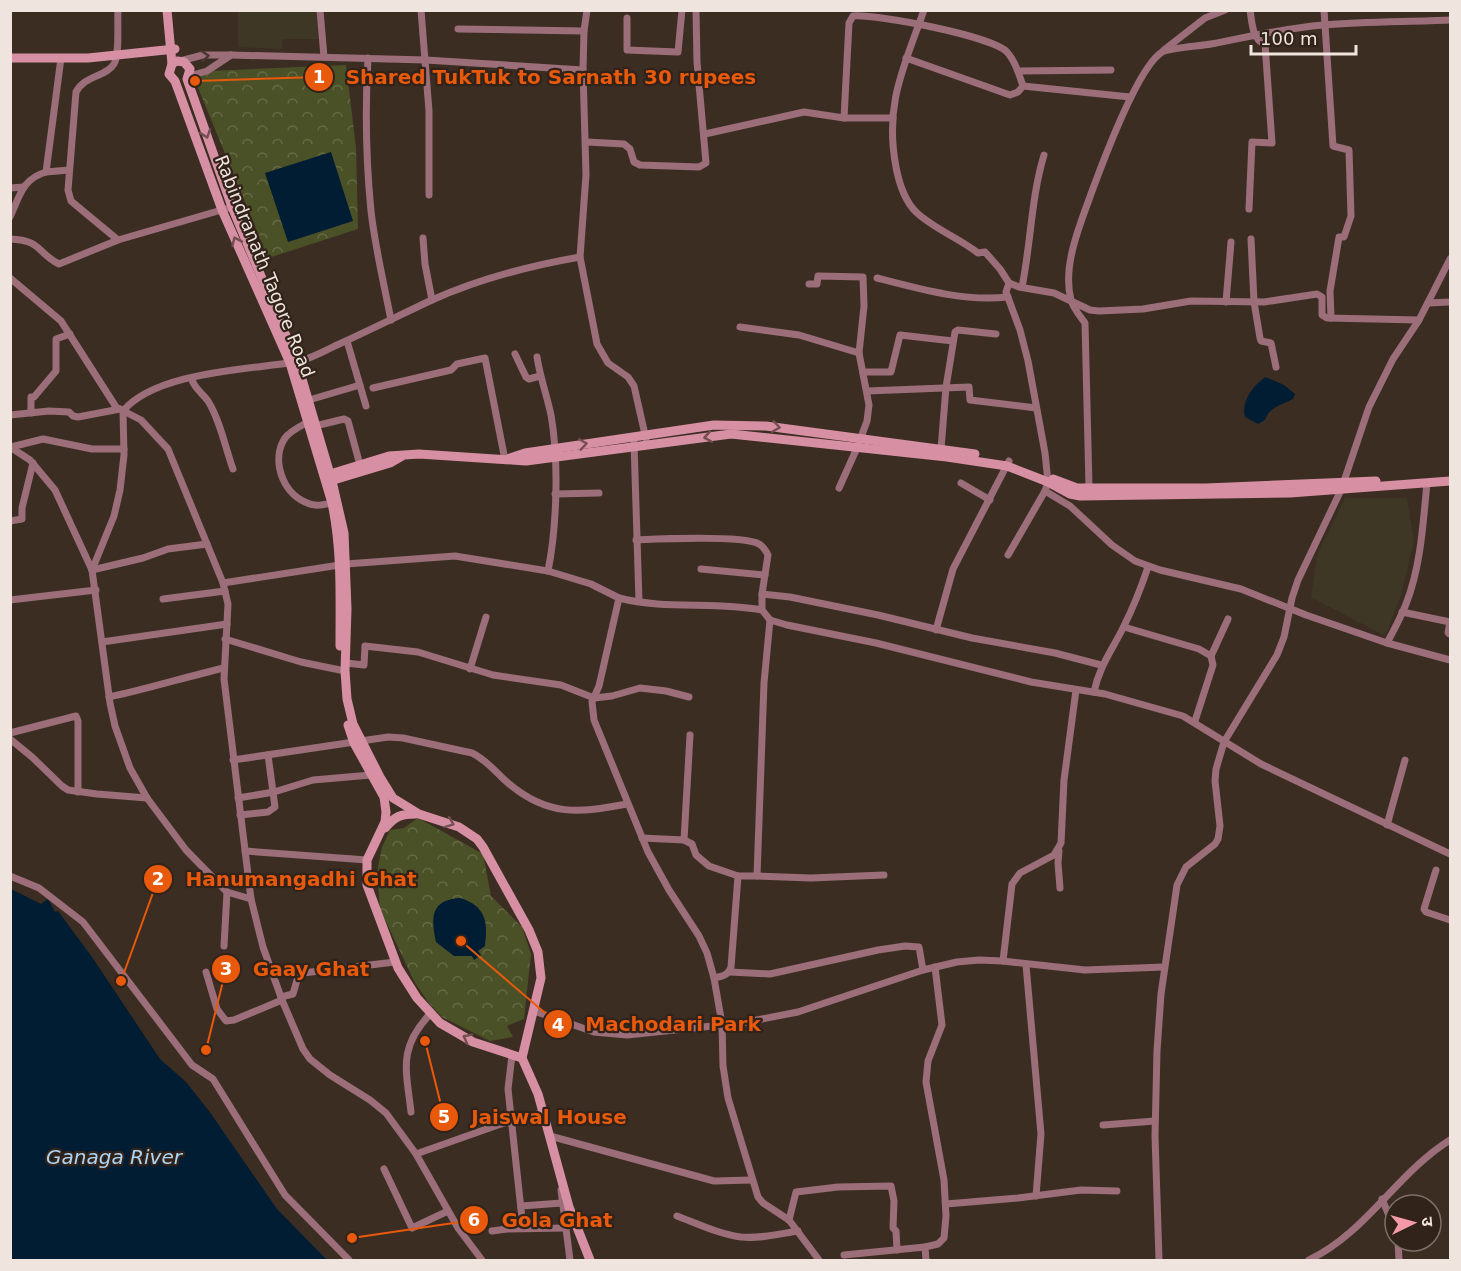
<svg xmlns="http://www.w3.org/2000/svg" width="1461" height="1271" viewBox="0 0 1461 1271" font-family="'DejaVu Sans','Noto Sans Devanagari',sans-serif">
<defs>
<pattern id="forest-crowns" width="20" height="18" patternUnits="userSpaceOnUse" patternTransform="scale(1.5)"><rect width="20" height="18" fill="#4b5127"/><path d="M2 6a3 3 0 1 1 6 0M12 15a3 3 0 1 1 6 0" fill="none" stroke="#656a46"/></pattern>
</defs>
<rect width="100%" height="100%" fill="#3c2d23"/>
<!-- education -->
<g fill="#3e3726">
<path d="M238 11H319L321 39H282V49L238 47Z"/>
<path d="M1345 498H1407L1414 541 1401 595 1385 636 1311 597 1317 555Z"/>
</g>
<!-- forest -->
<g fill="url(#forest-crowns)">
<path d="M346 65 356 148 358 229 268 258 194 78 211 71Z"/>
<path d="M418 818 483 854 491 896 522 927 531 954 524 1019 507 1026 513 1037 490 1041 442 1017 428 1002 414 981 380 909 377 872 382 847 390 830 404 828Z"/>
</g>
<!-- water -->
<g fill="#001d33">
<path d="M331 152 353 221 288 242 265 173Z"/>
<path d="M1265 377 1284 385 1295 394 1293 399C1283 404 1268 408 1265 420L1258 424 1245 417C1241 401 1253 386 1265 377Z"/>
<path d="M11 889 41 904 48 899 55 912 58 911 92 957 160 1059 186 1082 209 1111 277 1209 327 1260H11Z"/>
<path d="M460 898C486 906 488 922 485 946L478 951 481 955 474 960 472 956H454L436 942C431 918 430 900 460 898Z"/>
</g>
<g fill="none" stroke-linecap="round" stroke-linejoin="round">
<!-- street -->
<g stroke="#9b6e79" stroke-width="7">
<path d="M118 10C117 23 120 54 114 64 106 77 85 75 76 92L68 190 71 201 77 206 118 240 232 207"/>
<path d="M320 10 324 57"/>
<path d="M421 10 429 111V195"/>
<path d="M587 10 584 31 583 70 586 175 580 257 597 344 608 363 628 377 634 386 646 439"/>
<path d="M924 10C904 67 884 104 896 167 899 183 904 200 916 212 934 229 959 238 978 253L985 252 1000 269 1009 283 1006 292 1020 330 1028 361 1045 453 1048 482 1045 491 1070 506 1112 545 1135 561 1160 570 1241 589 1306 615 1387 643C1394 630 1401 617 1406 604 1421 566 1423 523 1427 483"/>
<path d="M1324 10 1333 146 1349 150 1351 216 1344 237H1339L1330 291 1331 318"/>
<path d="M627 18V50L678 52 682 10"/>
<path d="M458 29 584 31"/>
<path d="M1164 50 1205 18 1225 10"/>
<path d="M368 58C365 109 366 160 371 211 375 247 384 284 391 320"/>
<path d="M906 58 1010 95 1018 92 1023 86"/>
<path d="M180 61 203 55H231L426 60 583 70"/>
<path d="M1018 71 1111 70"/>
<path d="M189 76 207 71 231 55"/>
<path d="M1023 86 1130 97"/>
<path d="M844 118 849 23 853 16C877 14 992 36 1007 52 1015 61 1019 74 1023 86"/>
<path d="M705 134 804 112 844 118H893"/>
<path d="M587 142 624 144 630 149 634 162 640 165 699 167 706 163 697 62 696 10"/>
<path d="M46 172 69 170"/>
<path d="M10 188 24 187"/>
<path d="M1249 209 1252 142 1272 143 1265 44C1252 40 1252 22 1250 10"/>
<path d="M10 217C20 196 22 179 46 172L61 58"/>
<path d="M423 238 425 264 432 300"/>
<path d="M10 239C42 240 37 253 59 264L118 240"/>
<path d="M1251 239 1254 302 1260 338 1261 341 1271 343 1276 367"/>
<path d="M10 278 61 321 116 407 141 420 168 449 223 583 346 564 455 556 548 571 591 584 619 598 599 686 592 702 594 720 648 852 669 890 699 936 707 953 714 978 722 1024 723 1066 728 1098 758 1197 763 1203 789 1220 819 1260"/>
<path d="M877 278C919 289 965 302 1008 297"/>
<path d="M1009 283 1019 287 1054 293 1090 310 1099 311 1143 309 1191 301 1264 302 1317 294 1322 297V315L1327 318 1419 320"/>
<path d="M809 284H817L818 276 863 277 864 306 859 353 869 405 867 421 857 448 839 488"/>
<path d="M1022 287C1031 243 1031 198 1044 155"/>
<path d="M1226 302 1231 242"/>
<path d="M1428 303 1450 302"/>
<path d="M740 327 799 335 859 353"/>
<path d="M347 341 366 406"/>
<path d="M515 354 526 377 529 379 540 376"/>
<path d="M537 357C540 377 547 396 551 415 559 461 557 526 548 571"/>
<path d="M863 372H891L900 335 953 341"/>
<path d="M191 378C196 391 201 391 208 401 220 420 225 447 233 469"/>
<path d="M373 388 451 370 457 364 485 358 505 460"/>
<path d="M867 391 969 387 970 400 1036 408"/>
<path d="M309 400 360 385"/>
<path d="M31 413V397H34L56 371V339L70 334"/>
<path d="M10 415 49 411 69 412 73 416 78 417 120 409"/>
<path d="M308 422C301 426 290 431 285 438 271 459 282 492 305 502 314 507 322 505 332 503"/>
<path d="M315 426 344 419 348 421 360 465"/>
<path d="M634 443 639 601"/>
<path d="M10 447 30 460 55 490 92 570 110 703 115 726 130 768 147 798 186 850 227 892 251 899"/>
<path d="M11 447 43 439 92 449H124"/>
<path d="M941 449 946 387 955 332 958 330 996 334"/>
<path d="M961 483 990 500"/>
<path d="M1089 487 1085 323C1080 316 1073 308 1071 300 1062 266 1080 225 1091 194 1102 164 1137 68 1162 52 1169 48 1200 46 1211 44 1248 37 1285 28 1323 25 1365 21 1408 22 1450 20"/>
<path d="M555 494 599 493"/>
<path d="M10 521 22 519V508L33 463"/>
<path d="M636 540C660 539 742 535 759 544 764 547 766 551 768 555L762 594"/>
<path d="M1008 555 1045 491"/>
<path d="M701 569 765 575"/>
<path d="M92 570 114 516 120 490 124 455 123 411C156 372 246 370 295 362 309 360 324 351 337 345 368 331 400 315 432 300 479 279 528 266 580 257"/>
<path d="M92 570 143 558 168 549 207 544"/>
<path d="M223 583 228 604 224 679 251 899 263 947 282 1000 303 1049 310 1059 330 1075 370 1100 386 1113 416 1154 458 1228 482 1260"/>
<path d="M619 598C666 610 714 601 762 610L770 620 787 625 876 643 1031 682 1105 694 1183 716 1261 764 1450 854"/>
<path d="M163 599 225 591"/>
<path d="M10 600 96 590"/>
<path d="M762 610V594L790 597 878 615 972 638 1055 653 1101 665"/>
<path d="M1402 612 1450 622 1448 633 1450 634"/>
<path d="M1124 627 1199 649 1211 656 1213 665 1195 721"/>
<path d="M936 630 953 569 1009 461"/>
<path d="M225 639 301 662 340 670"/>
<path d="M102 642 227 624"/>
<path d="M1387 643 1450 660"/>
<path d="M1211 656 1228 619"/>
<path d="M346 663 364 665 365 646 418 652 493 675 561 685 594 698 612 696 640 688 666 691 689 697"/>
<path d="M470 669 486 617"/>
<path d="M1094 692C1099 667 1112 650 1123 628 1133 608 1141 588 1148 567"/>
<path d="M109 697C148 689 185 677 224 668"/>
<path d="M10 733 76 716 78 721V792"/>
<path d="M10 739 32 757 62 786 68 790 97 794 147 798"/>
<path d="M233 760 388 737 403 738 472 753C487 760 496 773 508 783 548 817 579 813 627 804"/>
<path d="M238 798 274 792 313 780 371 775"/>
<path d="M240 815 268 812 275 807 268 755"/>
<path d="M1387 825 1405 760"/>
<path d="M642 838 684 840 692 844 696 855 709 866 738 876"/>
<path d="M684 840 690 735"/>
<path d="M245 851 367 860"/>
<path d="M1059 851 1058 863 1060 888"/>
<path d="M1436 870 1424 909 1426 912 1450 920"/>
<path d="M10 876 39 888 83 922 192 1065 213 1079 285 1195 349 1260"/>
<path d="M757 876 811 878 884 875"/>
<path d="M224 946 227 892"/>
<path d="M1003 961 1012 884 1020 873 1054 855 1061 843 1064 780 1076 690"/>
<path d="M1026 965 1041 1134 1036 1196"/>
<path d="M206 972 217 1009 226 1021 234 1020 282 1000"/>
<path d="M730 972 770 974 878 950 905 946 919 947 923 970"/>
<path d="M714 978C722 976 728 976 731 967L738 876H757L764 683 770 620"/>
<path d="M281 997 293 994 297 980 303 973 395 962"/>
<path d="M534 1011 594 1032 627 1035 741 1023 798 1012 923 970 957 962 979 960 1003 961 1085 970 1164 967"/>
<path d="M512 1055 508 1089 523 1228"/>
<path d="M411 1112C406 1069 398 1048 430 1014"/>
<path d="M1103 1125 1155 1121"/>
<path d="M550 1136 714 1181 752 1180"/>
<path d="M416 1154 498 1125 544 1112"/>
<path d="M384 1169 412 1228 448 1211"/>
<path d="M561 1190 570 1260"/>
<path d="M1382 1199 1395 1230"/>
<path d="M946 1204 1018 1198 1081 1190 1117 1191"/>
<path d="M521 1206 562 1203"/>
<path d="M677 1216C698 1224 719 1234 741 1237 759 1239 779 1234 798 1231"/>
<path d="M789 1220 796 1192 838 1187 891 1186 894 1201 893 1228 896 1231 897 1250"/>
<path d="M1431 1223 1437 1221"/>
<path d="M492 1231 507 1229 565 1228"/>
<path d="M1398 1241 1399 1260"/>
<path d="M844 1255 925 1247"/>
<path d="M926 1260 925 1247 938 1244 944 1238 946 1216 944 1180 926 1082 928 1061 942 1025 935 967"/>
<path d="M1159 1260 1155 1136 1157 1051 1161 994 1177 885 1186 867 1215 844 1218 839 1220 826 1215 781 1216 769 1224 742 1277 655 1284 637 1292 598 1298 580 1341 490 1369 407 1393 359 1419 320 1450 259"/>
<path d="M1309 1260C1366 1233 1397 1173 1450 1140"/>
</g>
<!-- secondary -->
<g stroke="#d790a3" stroke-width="9">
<path d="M167 10 172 64 169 74 175 81 222 210 290 363 332 503C342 550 340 598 340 646"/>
<path d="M10 58H88L175 49"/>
<path d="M172 64 177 61 184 62 190 69 187 79 232 207 297 362 332 481 344 533 347 609 345 671 347 699 353 724 380 777 393 798 419 814 459 827 477 839 483 847 529 930 538 952 541 978 522 1058 538 1094 569 1207 590 1260"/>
<path d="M510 458 525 453 714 425 766 426 975 454"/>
<path d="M327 475 389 456 419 454 526 461 731 434 947 457 1007 466 1048 482 1070 494 1080 496 1290 493 1450 481"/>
<path d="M1053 479 1077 488H1206L1376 481"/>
<path d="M327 482 390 463 402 456"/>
<path d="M348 725 354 743 384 797 386 812 385 822 367 860V885L398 968 417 998 440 1023 473 1042 522 1058"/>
<path d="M385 828C395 816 401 814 416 814"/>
</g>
</g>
<!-- one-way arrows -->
<defs><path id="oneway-chevron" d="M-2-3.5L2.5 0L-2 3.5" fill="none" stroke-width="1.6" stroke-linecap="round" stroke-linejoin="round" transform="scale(1.5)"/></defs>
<use stroke="#4c3632" href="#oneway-chevron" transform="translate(205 56) rotate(-5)"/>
<g stroke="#734f51">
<use href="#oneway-chevron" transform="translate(206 134) rotate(71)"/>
<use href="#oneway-chevron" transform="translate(236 241) rotate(-114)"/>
<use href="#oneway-chevron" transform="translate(776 427) rotate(8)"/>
<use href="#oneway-chevron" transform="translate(708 437) rotate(171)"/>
<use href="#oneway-chevron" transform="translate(583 444) rotate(-8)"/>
<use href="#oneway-chevron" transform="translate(450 823) rotate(21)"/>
<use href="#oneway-chevron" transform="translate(467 1038) rotate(-153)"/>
</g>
<g text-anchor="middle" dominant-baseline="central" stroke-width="4.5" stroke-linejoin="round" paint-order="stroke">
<!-- street labels -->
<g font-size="18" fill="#efe5de" stroke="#31231a">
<text transform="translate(265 266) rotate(68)">Rabindranath Tagore Road</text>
</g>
<!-- water labels -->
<g font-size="20" font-style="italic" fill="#add3f3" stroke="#31231a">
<text x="114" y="1157">Ganaga River</text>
</g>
</g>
<!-- callouts -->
<path fill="none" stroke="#e8590c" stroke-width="2" d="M195 81L319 77M121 981L158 879M206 1050L226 969M461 941L558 1024M425 1041L444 1117M352 1238L474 1220"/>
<g fill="#e8590c" stroke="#31231a" stroke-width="2">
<circle cx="195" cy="81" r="6"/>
<circle cx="121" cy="981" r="6"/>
<circle cx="206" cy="1050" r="6"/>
<circle cx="461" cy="941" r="6"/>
<circle cx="425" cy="1041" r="6"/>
<circle cx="352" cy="1238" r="6"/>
<circle cx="319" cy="77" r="15"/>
<circle cx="158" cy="879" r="15"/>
<circle cx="226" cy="969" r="15"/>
<circle cx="558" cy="1024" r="15"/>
<circle cx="444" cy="1117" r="15"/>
<circle cx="474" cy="1220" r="15"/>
</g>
<g font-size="18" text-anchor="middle" font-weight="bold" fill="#fff">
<text x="319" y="83">1</text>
<text x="158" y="885">2</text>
<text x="226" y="975">3</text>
<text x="558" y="1031">4</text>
<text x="444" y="1123">5</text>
<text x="474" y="1226">6</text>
</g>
<g font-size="20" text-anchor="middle" font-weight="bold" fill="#e8590c" stroke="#31231a" stroke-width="4.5" stroke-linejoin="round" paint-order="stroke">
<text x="551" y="84">Shared TukTuk to Sarnath 30 rupees</text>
<text x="301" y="886">Hanumangadhi Ghat</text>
<text x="311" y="976">Gaay Ghat</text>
<text x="673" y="1031">Machodari Park</text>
<text x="549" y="1124">Jaiswal House</text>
<text x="557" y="1227">Gola Ghat</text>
</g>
<!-- border -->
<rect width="1461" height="1271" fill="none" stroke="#efe5de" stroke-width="24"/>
<!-- north arrow -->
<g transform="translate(1413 1223) rotate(85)"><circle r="28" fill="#31231a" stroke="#7d7168" stroke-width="1.5"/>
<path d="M0-4.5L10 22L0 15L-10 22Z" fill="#f49aa6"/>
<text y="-9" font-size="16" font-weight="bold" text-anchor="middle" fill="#efe5de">उ</text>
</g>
<!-- scale -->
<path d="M1251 45v9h105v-9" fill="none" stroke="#efe5de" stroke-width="3"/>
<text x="1260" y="45" font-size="18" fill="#efe5de" stroke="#31231a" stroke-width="4.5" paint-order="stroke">100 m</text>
</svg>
